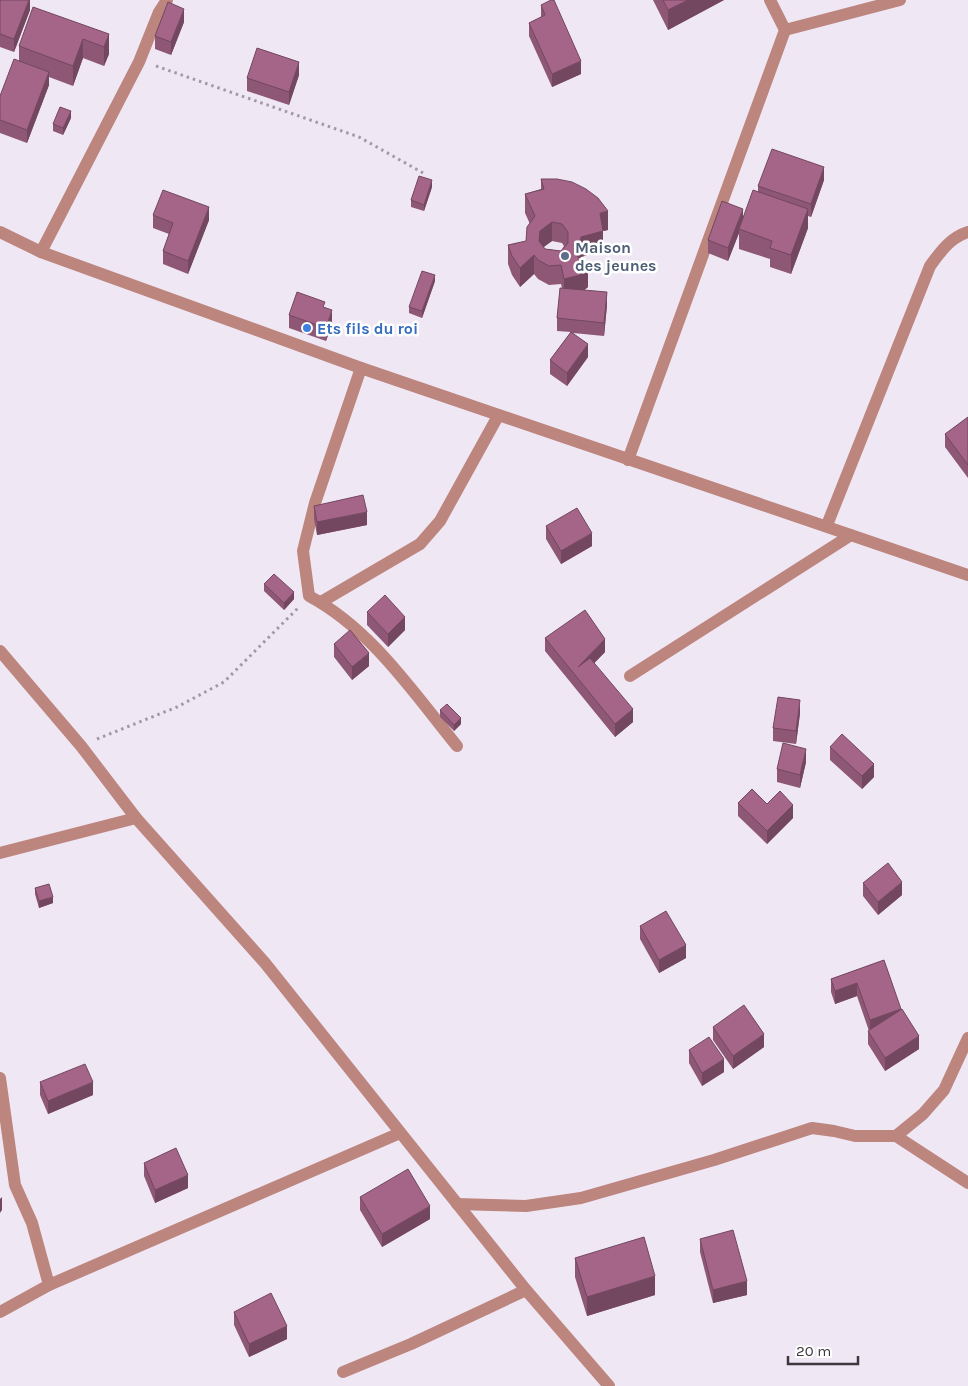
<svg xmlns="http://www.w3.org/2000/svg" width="968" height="1386" viewBox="0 0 968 1386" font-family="Karla,sans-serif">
<rect width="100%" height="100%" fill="#f0e7f5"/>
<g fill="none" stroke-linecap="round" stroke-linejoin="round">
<!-- path -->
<g stroke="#a09aa4" stroke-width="3" stroke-dasharray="2.5 4" stroke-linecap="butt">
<path d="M156 66 359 137 425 174"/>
<path d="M97 739 177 707 224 682 298 608"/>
</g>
<!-- minor -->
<g stroke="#bc857d" stroke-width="12">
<path d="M785 30 900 0"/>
<path d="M0 232 41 252 361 368 968 575"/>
<path d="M41 252 139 62 159 12 167 0"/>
<path d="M361 368 315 503 303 551 309 596C371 629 413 692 457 746"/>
<path d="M628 460 785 30 770 0"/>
<path d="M827 525 930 266C941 251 950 238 968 232"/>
<path d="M321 602 420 544 440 521 498 416"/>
<path d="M0 651 81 746 136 818 265 963 526 1290 609 1386"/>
<path d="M630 676 851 535"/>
<path d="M0 853 136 818"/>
<path d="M0 1078 15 1185 32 1223 49 1285"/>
<path d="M896 1136 923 1114 944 1090 968 1038"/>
<path d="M457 1204 526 1206 581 1198 714 1160 812 1128 834 1131 855 1136H896L968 1183"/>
<path d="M0 1312 49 1285 400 1133"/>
<path d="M343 1372 411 1344 526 1290"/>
</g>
</g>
<!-- wall -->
<g fill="#8d5775" fill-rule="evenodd">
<path d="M0 0H30V10L14 52 0 47Z"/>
<path d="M653 0H724L668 30Z"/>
<path d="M541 5 581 74 552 87 529 36V23L541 17Z"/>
<path d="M184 22 171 55 155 49V36Z"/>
<path d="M109 34V54L104 66 83 58 73 86 49 77V85L27 143 0 133V96L19 61V46Z"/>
<path d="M299 75 289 105 247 91V78Z"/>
<path d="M71 118 63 135 53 131V124Z"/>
<path d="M541 179 608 230 603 231V250L581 257 580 260 588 287 584 290 607 305 604 336 573 333 588 357 567 386 550 374V360L571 332 557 331V318L562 288 561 284 549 285 538 279 534 274 520 287 512 275 508 264V245L526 241 530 224 525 213V194L541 189ZM552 241 562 243 564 246 561 251 545 249 543 247Z"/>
<path d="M824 180 811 217 808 216V228L791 274 770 267V259L739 249V233L728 261 708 253V240L743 218 758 192V186Z"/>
<path d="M432 187 424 211 411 207V200Z"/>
<path d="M153 215 209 220 188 274 163 264V251L169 234 153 228Z"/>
<path d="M435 281 422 318 409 313V307Z"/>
<path d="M325 307 332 323 326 341 289 328V315Z"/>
<path d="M968 417V478L945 447V434Z"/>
<path d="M314 506 367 525 317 535 314 519Z"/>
<path d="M546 526 592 546 561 564 546 539Z"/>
<path d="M264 584 294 599 284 610 264 591Z"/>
<path d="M367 612 405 630 388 647 367 625Z"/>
<path d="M545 638 605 652 594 663 633 722 615 737 545 651Z"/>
<path d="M334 644 369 666 352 680 334 657Z"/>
<path d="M440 710 461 724 454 731 440 717Z"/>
<path d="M800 713 796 744 773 741V728Z"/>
<path d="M830 747 874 777 862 789 830 760Z"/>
<path d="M806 762 800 788 777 782V769Z"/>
<path d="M738 803 767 804 793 818 767 844 738 816Z"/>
<path d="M863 883 902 895 878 915 863 896Z"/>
<path d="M35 888 53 903 39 908 35 894Z"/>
<path d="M640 926 686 958 659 973 640 939Z"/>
<path d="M884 960 901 1010 919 1049 885 1071 868 1044V1031H869L857 996 835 1004 831 992V979Z"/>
<path d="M713 1027 764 1047 733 1069 713 1040Z"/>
<path d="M689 1050 724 1072 702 1086 689 1063Z"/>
<path d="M40 1082 93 1095 48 1114 40 1095Z"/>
<path d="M144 1163 188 1188 155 1203 144 1176Z"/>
<path d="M360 1197 430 1219 382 1247 360 1210Z"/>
<path d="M700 1239 747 1295 713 1303 700 1252Z"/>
<path d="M575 1258 655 1295 587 1316 575 1277Z"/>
<path d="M234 1312 287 1339 249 1357 234 1325Z"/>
</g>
<!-- shaded-wall -->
<g fill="#73475f">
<path d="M29 0H30V10L14 52V39Z"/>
<path d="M688 0H724L668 30V10Z"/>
<path d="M184 9V22L171 55V42Z"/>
<path d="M109 34V54L104 66V47Z"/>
<path d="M83 39V58L73 86V66Z"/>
<path d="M581 61V74L552 87V74Z"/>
<path d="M299 62V75L289 105V92Z"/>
<path d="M49 72V85L27 143V130Z"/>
<path d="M71 111V118L63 135V128Z"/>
<path d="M824 167V180L811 217V204Z"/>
<path d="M432 180V187L424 211V205Z"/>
<path d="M209 207V220L188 274V261Z"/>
<path d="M743 209V222L739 229V233L728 261V248Z"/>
<path d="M808 209V228L791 274V255Z"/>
<path d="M608 211V230L603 231V250L581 257 577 275V256L581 237 600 213Z"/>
<path d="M552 222V241L540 250 539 241 540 231Z"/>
<path d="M534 255V274L520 287V268Z"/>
<path d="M588 268V287L580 294 564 298V279Z"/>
<path d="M435 275V281L422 318V311Z"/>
<path d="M607 292V305L604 336V323Z"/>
<path d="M332 310V323L326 341V328Z"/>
<path d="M588 344V357L567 386V373Z"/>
<path d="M367 512V525L317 535V522Z"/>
<path d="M592 533V546L561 564V551Z"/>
<path d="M294 592V599L284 610V603Z"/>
<path d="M405 617V630L388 647V634Z"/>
<path d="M605 639V652L579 679 578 667Z"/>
<path d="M369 653V666L352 680V667Z"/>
<path d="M800 700V713L796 744V731Z"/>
<path d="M633 709V722L615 737V724Z"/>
<path d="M461 718V724L454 731V725Z"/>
<path d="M806 749V762L800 788V775Z"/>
<path d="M874 764V777L862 789V776Z"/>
<path d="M793 805V818L767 844V831Z"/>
<path d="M902 882V895L878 915V902Z"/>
<path d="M53 897V903L39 908V901Z"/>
<path d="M686 945V958L659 973V960Z"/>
<path d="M857 983V996L835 1004V991Z"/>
<path d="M901 1009V1022L870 1033V1020Z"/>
<path d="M764 1034V1047L733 1069V1056Z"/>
<path d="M919 1036V1049L885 1071V1058Z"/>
<path d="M724 1059V1072L702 1086V1073Z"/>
<path d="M93 1082V1095L48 1114V1101Z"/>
<path d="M188 1175V1188L155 1203V1190Z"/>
<path d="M2 1197V1210L0 1213V1199Z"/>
<path d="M430 1206V1219L382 1247V1234Z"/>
<path d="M655 1276V1295L587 1316V1297Z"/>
<path d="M747 1281V1295L713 1303V1290Z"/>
<path d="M287 1326V1339L249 1357V1344Z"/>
</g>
<!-- building -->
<g fill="#a46588" stroke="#73475f" fill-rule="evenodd">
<path d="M0 0H29L14 39 0 34Z"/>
<path d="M551 0H554L581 61 552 74 529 23 545 15 541 5Z"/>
<path d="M663 0H688L668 10Z"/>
<path d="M168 2 184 9 171 42 155 36Z"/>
<path d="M33 7 109 34 104 47 83 39 73 66 19 46Z"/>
<path d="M257 48 299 62 289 92 247 78Z"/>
<path d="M14 59 49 72 27 130 0 120V96Z"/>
<path d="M60 107 71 111 63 128 53 124Z"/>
<path d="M772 149 824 167 811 204 758 186Z"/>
<path d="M419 176 432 180 424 205 411 200Z"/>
<path d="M541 179H557L572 182 586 189 598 198 608 211 600 213 603 231 581 237 577 256 588 268 580 275 564 279 561 265 549 266 538 260 534 255 520 268 512 256 508 245 526 241 527 227 535 216 525 194 544 189ZM552 222 562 224 568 232V243L561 251 545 249 539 241 540 231Z"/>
<path d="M163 190 209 207 188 261 163 251 173 223 153 215Z"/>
<path d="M753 190 808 209 791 255 770 248 772 241 739 229Z"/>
<path d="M722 201 743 209 728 248 708 240Z"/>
<path d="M422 271 435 275 422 311 409 307Z"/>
<path d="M560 288 607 292 604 323 557 318Z"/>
<path d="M297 292 325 302 323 307 332 310 326 328 289 315Z"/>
<path d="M571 332 588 344 567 373 550 360Z"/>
<path d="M968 417V465L945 434Z"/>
<path d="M363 495 367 512 317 522 314 506Z"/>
<path d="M577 508 592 533 561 551 546 526Z"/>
<path d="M274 574 294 592 284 603 264 584Z"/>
<path d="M385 595 405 617 388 634 367 612Z"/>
<path d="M585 610 605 639 578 667 590 658 633 709 615 724 545 638Z"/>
<path d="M350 630 369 653 352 667 334 644Z"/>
<path d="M778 697 800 700 796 731 773 728Z"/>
<path d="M447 704 461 718 454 725 440 710Z"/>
<path d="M842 734 874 764 862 776 830 747Z"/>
<path d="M783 743 806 749 800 775 777 769Z"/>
<path d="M752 789 767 804 780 791 793 805 767 831 738 803Z"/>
<path d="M888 863 902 882 878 902 863 883Z"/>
<path d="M49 884 53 897 39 901 35 888Z"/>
<path d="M666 911 686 945 659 960 640 926Z"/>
<path d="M884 960 901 1009 870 1020 857 983 835 991 831 979Z"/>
<path d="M744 1005 764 1034 733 1056 713 1027Z"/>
<path d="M902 1009 919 1036 885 1058 868 1031Z"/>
<path d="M709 1037 724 1059 702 1073 689 1050Z"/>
<path d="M85 1064 93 1082 48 1101 40 1082Z"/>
<path d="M176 1148 188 1175 155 1190 144 1163Z"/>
<path d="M408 1169 430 1206 382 1234 360 1197Z"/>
<path d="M733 1230 747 1281 713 1290 700 1239Z"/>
<path d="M644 1237 655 1276 587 1297 575 1258Z"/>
<path d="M271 1293 287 1326 249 1344 234 1312Z"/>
</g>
<!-- markers -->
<circle fill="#5c6f8a" stroke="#fff" stroke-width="2" cx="565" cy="256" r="5"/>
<circle fill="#3f7fe0" stroke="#fff" stroke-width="2" cx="307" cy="328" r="5"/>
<g text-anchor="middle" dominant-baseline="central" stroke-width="5" stroke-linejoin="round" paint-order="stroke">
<!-- service labels -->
<g font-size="16" font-weight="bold" fill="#4e5e75" stroke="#fff" text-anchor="start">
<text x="575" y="247">Maison<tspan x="575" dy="18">des jeunes</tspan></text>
</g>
<!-- shop labels -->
<g font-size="16" font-weight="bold" fill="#366cbe" stroke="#fff" text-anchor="start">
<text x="317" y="328">Ets fils du roi</text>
</g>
</g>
<!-- scale -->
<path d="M788 1356v8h70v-8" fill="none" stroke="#3c393e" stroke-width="2.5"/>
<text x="796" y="1356" font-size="15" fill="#3c393e" stroke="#ffffff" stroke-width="4" paint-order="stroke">20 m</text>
</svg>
